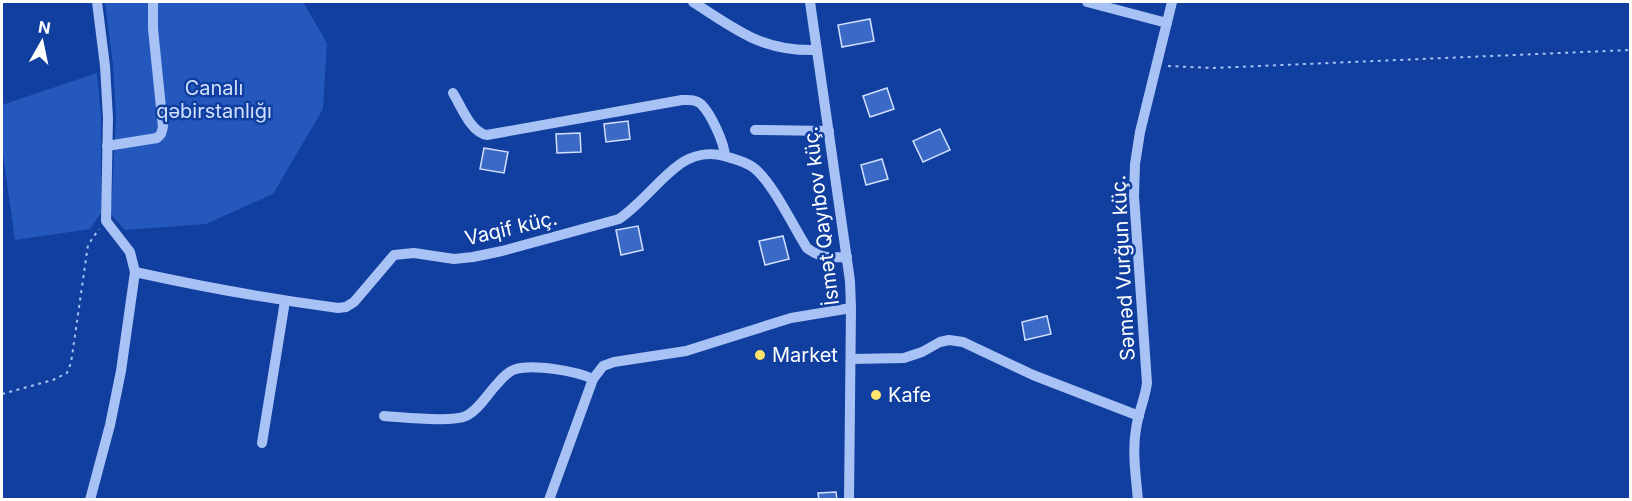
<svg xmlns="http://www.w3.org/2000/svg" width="1632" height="501" viewBox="0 0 1632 501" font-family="Inter,sans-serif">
<rect width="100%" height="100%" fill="#113f9f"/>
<!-- green -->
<g fill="#2458bd">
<path d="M105 2H303L327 43 323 109 273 194 206 224 125 230 111 214 116 117 113 64Z"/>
<path d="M97 73 101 116V213L90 229 15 240 2 147V105Z"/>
</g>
<!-- building -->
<g fill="#3a69c6" stroke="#d1e0fe" stroke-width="1.5">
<path d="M870 19 874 41 842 47 838 25Z"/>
<path d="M887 88 894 109 870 117 863 96Z"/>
<path d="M628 121 630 139 606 142 604 124Z"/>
<path d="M940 129 950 150 923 162 913 141Z"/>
<path d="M580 133 581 152 557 153 556 134Z"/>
<path d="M484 148 508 152 504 173 480 169Z"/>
<path d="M882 159 888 179 866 185 861 165Z"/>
<path d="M638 226 643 250 621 255 616 230Z"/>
<path d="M783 236 789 259 765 265 759 241Z"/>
<path d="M1047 316 1051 334 1025 340 1022 322Z"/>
<path d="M836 492 837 500H819L818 493Z"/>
</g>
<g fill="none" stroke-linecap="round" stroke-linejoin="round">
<!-- path -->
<g stroke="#a8c2f5" stroke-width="2" stroke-dasharray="3 4.5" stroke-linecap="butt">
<path d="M1168 66 1213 68 1630 50"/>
<path d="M2 394 53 380 67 373 71 363 88 245 99 229"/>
</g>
<!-- minor -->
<g stroke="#a8c2f5" stroke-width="10">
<path d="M693 2C737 30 762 52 817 50"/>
<path d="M810 2 850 281 851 308 849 500"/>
<path d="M1087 2 1167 23"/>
<path d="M453 93C461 106 471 133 487 135L682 100C689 100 695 99 701 104 711 114 724 142 725 156"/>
<path d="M755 130 829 131"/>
<path d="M107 146 157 138 161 134 163 127 153 29V2"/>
<path d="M135 272C203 287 270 299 338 308L346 307 354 302 394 255 414 253 454 259 473 257 502 251 619 219C642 203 658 180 680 164 693 155 709 152 724 156 734 159 745 161 754 168 773 183 793 226 807 248 820 258 830 258 847 257"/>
<path d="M851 359 904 358 922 352 940 342 949 340 963 342 1033 375 1139 416"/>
<path d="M384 416C402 417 451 423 466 416 479 410 488 393 498 383 503 377 509 371 516 369 534 364 576 371 593 379"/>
<path d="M262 443 285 301"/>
<path d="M90 500 110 425 121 371 135 272 130 252 106 221 108 118 105 66 97 2"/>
<path d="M549 500 593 379 603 366 614 362 686 351 791 318 851 308"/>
<path d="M1138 500C1136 477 1132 452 1136 429 1138 413 1145 399 1147 383L1134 196 1135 164 1140 132 1172 2"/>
</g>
</g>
<!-- markers -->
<g fill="#ffe56c" stroke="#113f9f" stroke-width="2">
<circle cx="760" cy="355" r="6"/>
<circle cx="876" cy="395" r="6"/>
</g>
<g text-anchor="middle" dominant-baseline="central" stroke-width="5" stroke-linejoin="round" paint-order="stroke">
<!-- park labels -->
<g font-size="20" fill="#d1e0fe" stroke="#113f9f">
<text x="214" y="88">Canalı<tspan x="214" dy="23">qəbirstanlığı</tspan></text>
</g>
<!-- street labels -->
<g font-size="20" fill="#fff" stroke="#113f9f">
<text transform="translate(821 216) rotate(-97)">İsmət Qayıbov küç.</text>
<text transform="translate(511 228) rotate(-13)">Vaqif küç.</text>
<text transform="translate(1123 268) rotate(-93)">Səməd Vurğun küç.</text>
</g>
<!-- poi labels -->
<g font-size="20" fill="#fff" stroke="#113f9f" text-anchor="start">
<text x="772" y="355">Market</text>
<text x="888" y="395">Kafe</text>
</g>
</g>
<!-- border -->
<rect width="1632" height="501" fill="none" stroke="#ffffff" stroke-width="6"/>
<!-- north arrow -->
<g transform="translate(42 42) rotate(9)" stroke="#113f9f" stroke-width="4.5" paint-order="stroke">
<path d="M0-4.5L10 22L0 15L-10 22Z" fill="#ffffff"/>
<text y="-9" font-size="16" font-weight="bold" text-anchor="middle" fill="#ffffff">N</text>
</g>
</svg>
